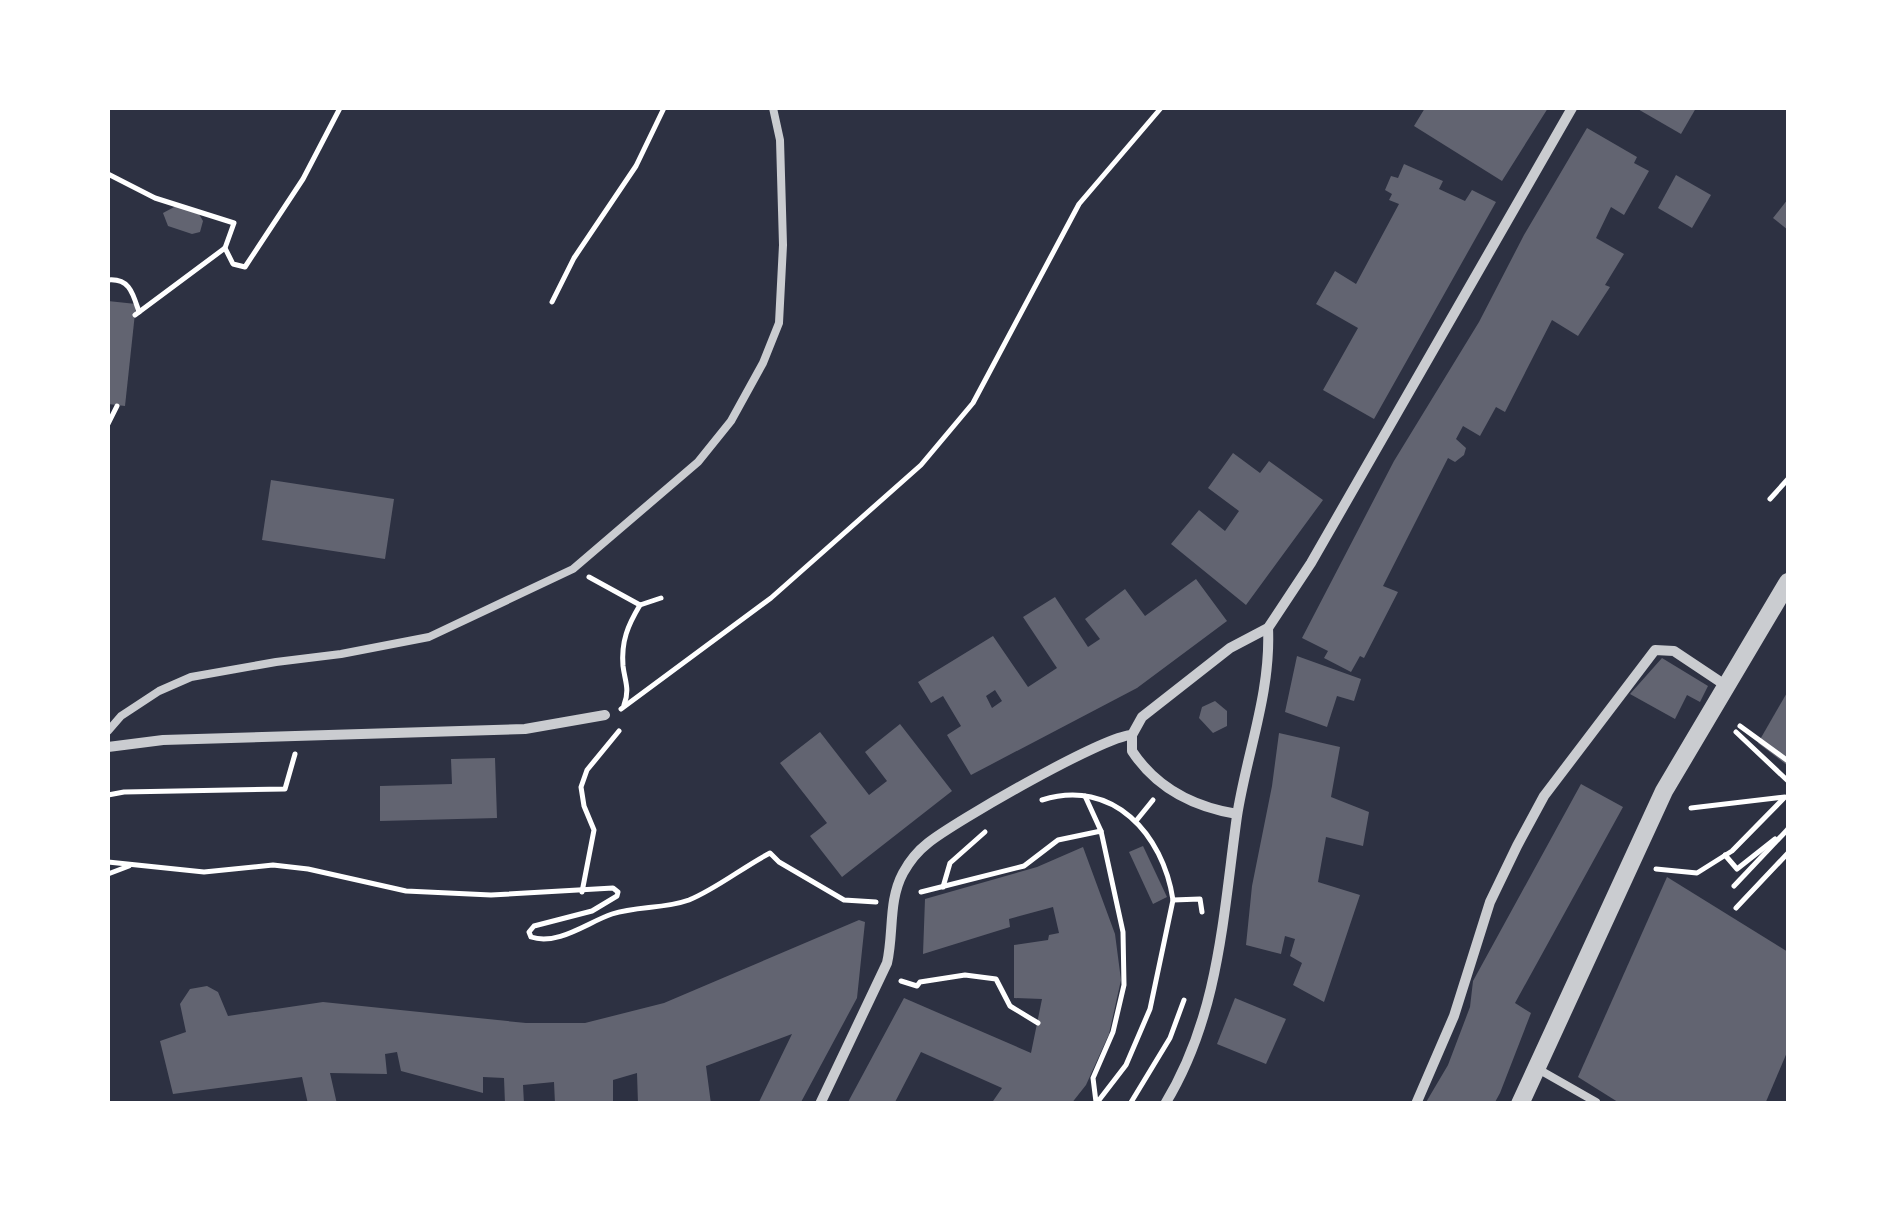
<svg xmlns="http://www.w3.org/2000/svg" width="1896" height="1211" viewBox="0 0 1896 1211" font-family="Inter,sans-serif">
<rect width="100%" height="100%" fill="#2d3142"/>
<!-- building -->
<g fill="#626471" fill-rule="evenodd">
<path d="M1425 108 1488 110 1489 108H1548L1502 181 1414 126Z"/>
<path d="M1636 108H1696L1681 134Z"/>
<path d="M1587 128 1637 157 1634 163 1649 171 1624 215 1611 207 1596 238 1624 254 1605 285 1610 287 1578 336 1552 320 1505 412 1496 407 1480 436 1463 426 1456 439 1466 448 1464 455 1455 462 1448 458 1383 586 1398 592 1364 658 1360 656 1351 672 1324 658 1328 651 1302 638 1394 461 1479 322 1524 235Z"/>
<path d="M1404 164 1443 181 1439 189 1465 201 1472 190 1496 202 1374 419 1323 390 1358 328 1316 304 1335 271 1356 284 1399 204 1389 200 1392 194 1385 190 1391 176 1398 178Z"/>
<path d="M1676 175 1711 195 1692 228 1658 208Z"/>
<path d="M1788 199V230L1773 218Z"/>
<path d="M176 206 199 214 203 221 200 232 192 234 168 226 163 213Z"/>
<path d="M108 301 136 304 125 406 108 404Z"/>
<path d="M1233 453 1260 473 1269 461 1323 500 1246 605 1171 544 1199 510 1225 531 1239 511 1208 488Z"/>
<path d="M271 480 394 499 385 559 262 540Z"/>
<path d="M1196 579 1227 621 1137 688 971 775 947 735 961 726 943 696 931 703 918 682 993 636 1028 687 1057 668 1023 617 1055 597 1088 647 1100 639 1085 619 1125 589 1145 616ZM995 690 1002 701 992 708 986 696Z"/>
<path d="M1297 656 1361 679 1354 701 1337 696 1327 727 1285 712Z"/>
<path d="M1662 658 1708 686 1700 702 1687 695 1675 719 1630 694Z"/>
<path d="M1788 691V766L1758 743Z"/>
<path d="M1215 701 1227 711V726L1213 733 1199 718 1202 707Z"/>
<path d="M900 724 952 791 842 877 810 836 827 823 780 763 820 732 869 795 887 781 865 752Z"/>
<path d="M1279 733 1340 747 1331 797 1369 812 1363 846 1326 837 1318 882 1360 895 1324 1002 1293 985 1302 963 1290 956 1295 939 1285 936 1281 954 1246 945 1252 886 1272 786Z"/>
<path d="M495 758 497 818 380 821V786L452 784 451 759Z"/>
<path d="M1581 784 1623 807 1515 1003 1531 1013 1500 1093 1494 1104H1425L1448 1065 1470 1007 1473 981Z"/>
<path d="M1143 846 1167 897 1153 904 1129 852Z"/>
<path d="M1083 847 1115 934 1121 980 1109 1034 1086 1085 1071 1104H991L1002 1088 921 1052 894 1104H847L904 998 1031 1053 1042 999 1014 998V945L1048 940 1049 935 1059 933 1053 907 1009 919 1010 927 923 954 925 899 1037 867Z"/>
<path d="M1667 877 1788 952V1050L1765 1104H1621L1578 1077Z"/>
<path d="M859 920 865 922 857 998 800 1104H758L792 1034 706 1066 711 1104H638L637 1073 613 1080V1104H555L554 1082 523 1085 524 1104H505L504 1078 483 1077V1093L401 1071 397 1052 385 1054 387 1074 330 1073 337 1104H308L302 1077 173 1094 160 1041 186 1032 180 1004 190 989 207 986 218 992 228 1016 323 1002 526 1023H585L664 1003Z"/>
<path d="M1235 998 1286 1019 1266 1064 1217 1044Z"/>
</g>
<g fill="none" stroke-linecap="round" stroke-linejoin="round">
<!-- path -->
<g stroke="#fff" stroke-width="5">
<path d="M108 174 155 198 234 223 225 248 135 315"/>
<path d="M225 248 233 264 245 267 303 179 340 108"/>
<path d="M108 280C130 278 133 294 139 312"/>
<path d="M552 302 574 258 636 166 664 108"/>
<path d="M108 424 117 406"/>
<path d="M1770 499 1788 479"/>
<path d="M589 577 640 605 661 598"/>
<path d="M624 705C630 689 625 682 623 666 621 641 628 625 640 605"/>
<path d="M621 709 771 598 921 465 973 403 1079 204 1161 108"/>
<path d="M1740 726 1788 761"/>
<path d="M1736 732 1788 781"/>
<path d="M108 795 124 792 285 789 295 754"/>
<path d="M1085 796 1101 831"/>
<path d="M1042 800C1113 778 1163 834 1173 900L1150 1009 1126 1065 1096 1104"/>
<path d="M1136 821 1153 800"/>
<path d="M1725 855 1737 869 1775 839"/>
<path d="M108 862 204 872 273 865 308 869 406 891 491 895 613 888 618 892 617 896 592 911 534 926 529 932 531 937C558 946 588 922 612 914 637 906 664 909 689 900 716 889 743 867 770 853L779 862 844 900 876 902"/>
<path d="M1656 869 1697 873 1732 851 1785 797 1691 808"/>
<path d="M108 874 129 866"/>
<path d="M1734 886 1788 829"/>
<path d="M943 887 950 863 985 832"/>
<path d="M582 892 594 830 584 806 581 787 587 770 619 731"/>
<path d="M921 892 1024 866 1058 840 1101 831 1123 932 1124 985 1113 1032 1093 1078 1096 1102"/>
<path d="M1173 900 1200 899 1202 912"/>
<path d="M1736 908 1788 853"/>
<path d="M901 981 917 986 920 982 965 975 996 979 1010 1006 1038 1023"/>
<path d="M1130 1104 1170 1038 1184 1000"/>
</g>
<!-- service -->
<g stroke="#caccd0" stroke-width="8">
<path d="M108 731 121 716 159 691 191 677 276 662 341 654 429 637 573 569 698 462 731 421 763 363 779 323 783 245 780 140 773 108"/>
<path d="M1538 1069 1596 1102"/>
</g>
<!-- minor -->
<g stroke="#caccd0" stroke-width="10">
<path d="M108 747 163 740 525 729 605 715"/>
<path d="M1237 814C1194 807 1157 789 1132 751V735L1142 717 1230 648 1268 628 1311 563 1572 108"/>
<path d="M820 1104 887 963C894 933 888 901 903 873 909 862 919 850 928 843 954 822 1105 735 1132 735"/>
<path d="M1165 1104C1219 1016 1223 916 1237 816 1247 752 1271 693 1268 628"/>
<path d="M1416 1104 1454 1016 1490 902 1517 846 1544 796 1655 650 1674 651 1725 685"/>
</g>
<!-- tertiary -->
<path stroke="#caccd0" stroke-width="18" d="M1520 1104 1664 791 1788 582"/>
</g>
<!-- border -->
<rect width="1896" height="1211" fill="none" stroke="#ffffff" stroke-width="220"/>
</svg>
